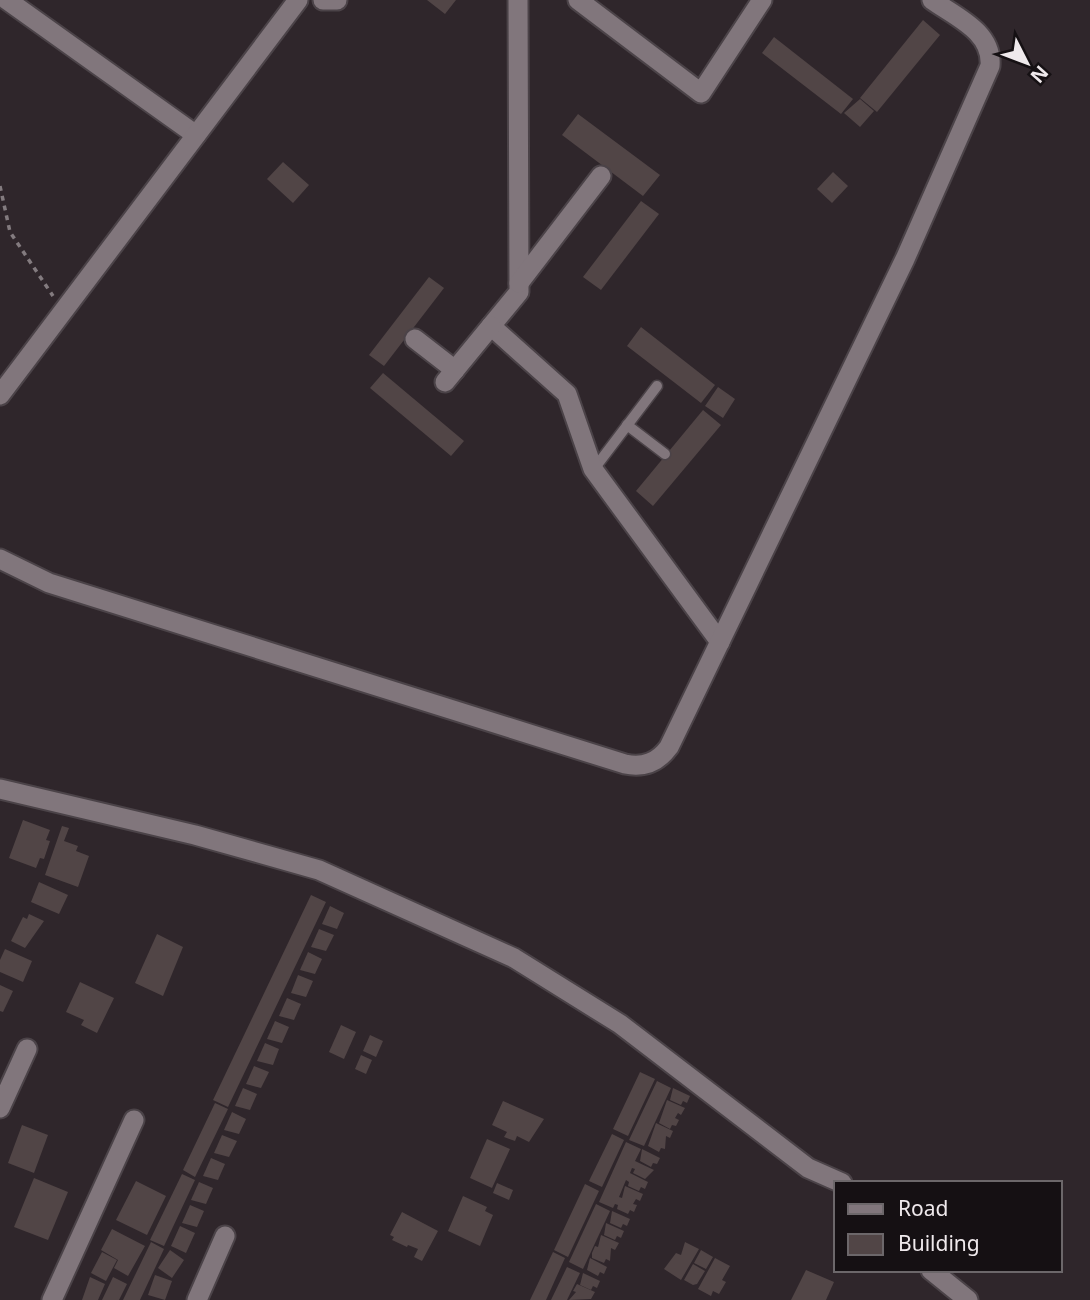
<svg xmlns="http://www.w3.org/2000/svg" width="1090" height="1300" viewBox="0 0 1090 1300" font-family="'Noto Sans',sans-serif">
<rect width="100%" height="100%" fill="#2f262b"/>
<!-- building -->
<g fill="#514546">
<path d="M427 0H456L445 14Z"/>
<path d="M923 20 940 35 877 112 860 98Z"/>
<path d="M774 37 853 99 841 114 762 53Z"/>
<path d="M860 99 874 111 860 127 844 113Z"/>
<path d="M578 114 660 175 643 196 562 135Z"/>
<path d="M283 162 309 185 293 203 267 179Z"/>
<path d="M833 172 848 186 832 203 817 189Z"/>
<path d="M641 201 659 214 601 290 583 277Z"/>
<path d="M429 277 444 288 384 366 369 355Z"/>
<path d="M641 327 715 385 701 403 627 346Z"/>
<path d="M383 373 464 441 451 456 370 388Z"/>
<path d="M718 387 735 399 723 418 705 406Z"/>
<path d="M703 410 721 425 653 506 636 491Z"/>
<path d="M23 820 50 830 46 840 50 841 44 859 40 858 36 868 9 858Z"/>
<path d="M62 826 69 828 64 841 78 846 76 851 89 856 78 887 45 875Z"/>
<path d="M39 882 68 895 59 914 31 902Z"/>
<path d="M311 895 326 902 228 1107 213 1100Z"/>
<path d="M330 906 344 913 337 929 322 924Z"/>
<path d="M29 914 44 921 25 948 11 941 23 917 27 919Z"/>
<path d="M319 929 334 935 326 951 311 947Z"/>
<path d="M157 934 183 947 163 996 135 983Z"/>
<path d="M5 949 32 961 23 982 0 972V960Z"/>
<path d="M308 952 322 959 315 974 300 970Z"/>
<path d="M298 975 313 981 306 997 291 993Z"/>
<path d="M80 982 114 998 97 1033 81 1025 84 1020 66 1012Z"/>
<path d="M0 985 13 991 3 1012 0 1011Z"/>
<path d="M287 998 301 1004 294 1020 279 1016Z"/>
<path d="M275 1021 289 1027 282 1043 267 1039Z"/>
<path d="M341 1025 356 1032 344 1059 329 1052Z"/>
<path d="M370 1035 383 1041 376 1057 363 1051Z"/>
<path d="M265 1043 279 1049 273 1065 257 1061Z"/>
<path d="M361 1055 372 1060 366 1074 355 1069Z"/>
<path d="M254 1066 269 1072 261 1088 246 1084Z"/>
<path d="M640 1072 655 1079 628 1136 613 1129Z"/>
<path d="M657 1081 671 1088 644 1146 629 1140Z"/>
<path d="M243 1088 257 1094 250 1110 235 1106Z"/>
<path d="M673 1088 690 1096 687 1103 683 1101 681 1105 670 1100Z"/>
<path d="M667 1100 685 1108 681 1115 678 1113 675 1118 679 1120 676 1126 672 1125 670 1129 659 1123Z"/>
<path d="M503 1101 544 1119 529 1142 517 1136 515 1141 504 1137 507 1132 492 1125Z"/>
<path d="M215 1103 228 1109 195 1177 183 1170Z"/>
<path d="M232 1112 246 1119 239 1134 224 1130Z"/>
<path d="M656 1123 673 1131 670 1138 666 1136 665 1149 661 1148 659 1152 648 1146Z"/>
<path d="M22 1125 48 1135 34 1173 8 1163Z"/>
<path d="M612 1134 624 1140 602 1187 589 1181Z"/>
<path d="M222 1135 237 1141 229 1157 214 1153Z"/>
<path d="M487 1139 510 1149 492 1188 470 1178Z"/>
<path d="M626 1142 641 1149 635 1161 654 1170 645 1179 633 1173 635 1169 632 1168 630 1173 648 1182 645 1189 641 1187 639 1191 628 1186 629 1182 626 1180 619 1197 622 1198 625 1186 643 1194 640 1201 636 1199 633 1204 637 1205 634 1212 630 1210 628 1214 617 1209 618 1205 615 1204 613 1208 599 1202Z"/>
<path d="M642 1149 660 1158 657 1164 653 1163 651 1167 640 1161Z"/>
<path d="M211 1158 225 1164 218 1180 203 1176Z"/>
<path d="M182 1174 195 1180 164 1246 150 1240Z"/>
<path d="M34 1178 68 1192 48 1240 14 1227Z"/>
<path d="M136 1181 166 1196 147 1235 116 1220Z"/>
<path d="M199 1182 213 1188 206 1204 191 1200Z"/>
<path d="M497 1183 513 1190 509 1200 493 1193Z"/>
<path d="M585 1184 599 1191 568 1257 554 1250Z"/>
<path d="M463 1196 487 1207 485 1211 493 1215 480 1246 448 1231Z"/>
<path d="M596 1204 610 1211 583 1269 569 1262Z"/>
<path d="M190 1205 204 1211 197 1227 182 1223Z"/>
<path d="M612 1211 630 1219 627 1226 623 1224 621 1228 610 1223Z"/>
<path d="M402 1212 438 1231 422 1261 414 1257 418 1249 408 1245 407 1247 392 1240 394 1237 390 1235Z"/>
<path d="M606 1223 624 1231 621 1238 617 1236 615 1240 604 1235Z"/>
<path d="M180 1226 195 1233 186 1253 171 1246Z"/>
<path d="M112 1229 145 1246 128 1276 114 1268 118 1260 101 1250Z"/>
<path d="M601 1235 619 1243 615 1250 611 1248 610 1261 606 1259 604 1263 592 1258V1253L595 1246 598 1247Z"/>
<path d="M151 1242 164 1249 140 1300H123Z"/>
<path d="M685 1242 699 1249 681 1280 664 1269 676 1253 681 1255Z"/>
<path d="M170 1250 184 1260 172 1278 158 1268Z"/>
<path d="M701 1250 713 1257 706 1269 694 1263Z"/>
<path d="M102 1252 117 1260 106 1281 91 1273Z"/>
<path d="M553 1252 565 1258 546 1300H530Z"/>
<path d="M590 1258 607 1267 604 1274 600 1272 598 1276 587 1270Z"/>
<path d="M715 1258 730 1266 722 1280 726 1282 719 1294 713 1291 711 1296 698 1289Z"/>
<path d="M693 1264 705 1271 697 1284 693 1285 684 1280Z"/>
<path d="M567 1267 580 1273 567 1300H551Z"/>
<path d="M806 1270 834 1282 826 1300H791Z"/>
<path d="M583 1273 600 1281 597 1288 593 1286 591 1290 580 1285Z"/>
<path d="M155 1275 172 1281 165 1300 148 1295Z"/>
<path d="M90 1277 105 1284 98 1300H82Z"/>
<path d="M113 1277 127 1284 119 1300H102Z"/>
<path d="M577 1284 595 1292 591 1299 569 1300 576 1292 573 1291Z"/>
</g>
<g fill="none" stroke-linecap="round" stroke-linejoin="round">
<!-- service casing -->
<g stroke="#4b4348" stroke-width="13">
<g id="service">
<path d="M627 425 665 454"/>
<path d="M594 469 657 386"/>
</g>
</g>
<!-- minor casing -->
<g stroke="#4b4348" stroke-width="23">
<g id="minor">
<path d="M7 0 196 135"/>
<path d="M323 0H337"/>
<path d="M518 0 519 292 491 326 567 394 593 469 720 642"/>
<path d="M578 0 701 93 762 0"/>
<path d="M519 283 601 176"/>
<path d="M415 339 455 370"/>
<path d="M445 382 491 326"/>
<path d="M0 395 298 0"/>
<path d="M0 559 49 583 625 764C644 768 658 762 669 747L905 259 990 66C993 32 956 17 932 0"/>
<path d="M0 789 195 835 319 870 514 958 620 1024 808 1168 842 1183"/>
<path d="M0 1108 27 1049"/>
<path d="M931 1270 968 1300"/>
<path d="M52 1300 134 1120"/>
<path d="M197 1300 225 1236"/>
</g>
</g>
<!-- path -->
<path stroke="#837b7f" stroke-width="3.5" stroke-dasharray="5 5" stroke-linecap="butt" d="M0 186 10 232 53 296"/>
<!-- service -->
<use href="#service" stroke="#81767c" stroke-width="10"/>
<!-- minor -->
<use href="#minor" stroke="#81767c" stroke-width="19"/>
</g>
<!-- legend -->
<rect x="834" y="1181" width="228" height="91" fill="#151013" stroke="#6c676a" stroke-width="2"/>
<rect x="848" y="1204" width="35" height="10" fill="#81767c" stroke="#6c676a" stroke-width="2"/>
<text x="898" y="1216" font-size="21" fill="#efe9ec">Road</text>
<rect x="848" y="1234" width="35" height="21" fill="#514546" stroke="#6c676a" stroke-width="2"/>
<text x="898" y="1251" font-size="21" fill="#efe9ec">Building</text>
<!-- north arrow -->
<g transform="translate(1027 63) rotate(132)" stroke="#151013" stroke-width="5" paint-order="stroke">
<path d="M0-5L12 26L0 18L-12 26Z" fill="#efe9ec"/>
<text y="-10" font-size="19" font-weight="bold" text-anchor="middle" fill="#efe9ec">N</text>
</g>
</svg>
